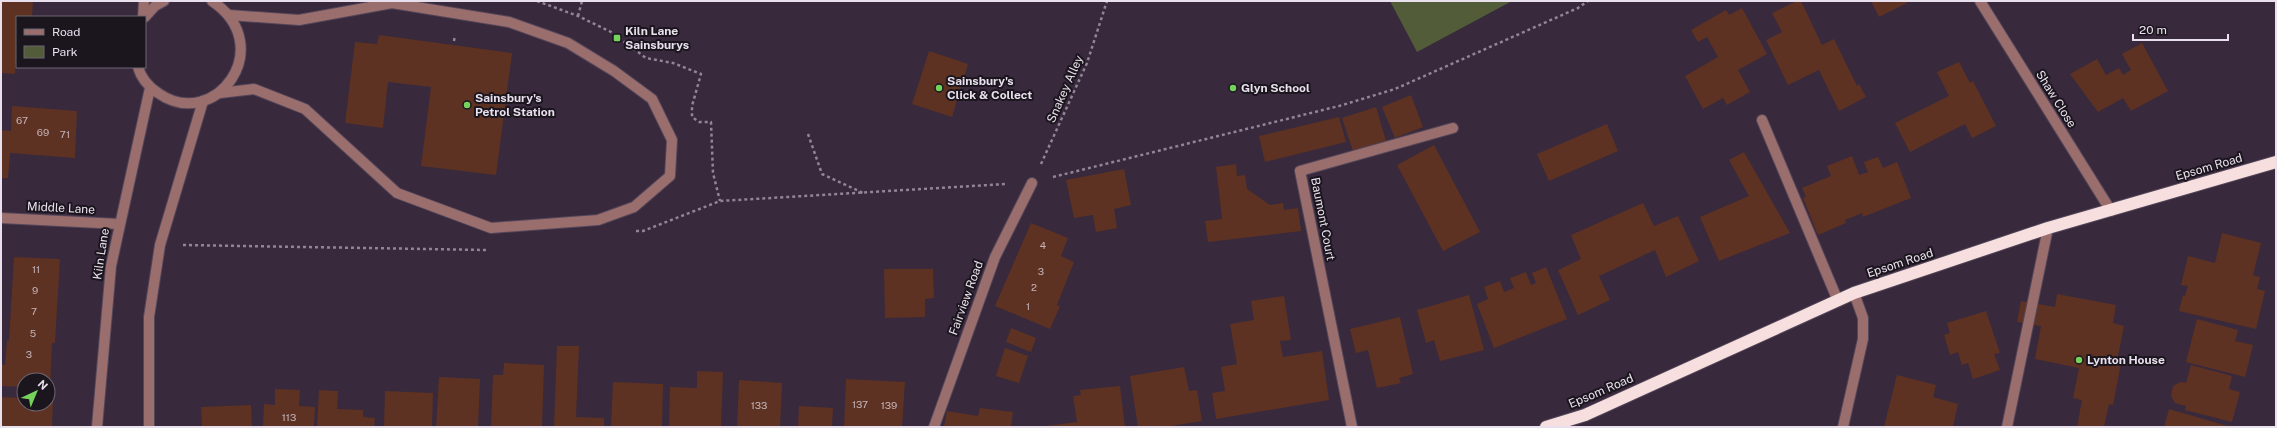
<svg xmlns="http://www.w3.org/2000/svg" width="2277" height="428" viewBox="0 0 2277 428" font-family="'Public Sans',sans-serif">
<rect width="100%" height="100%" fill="#38293d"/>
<!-- green -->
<path fill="#525c38" d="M1390 1H1512L1417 52Z"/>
<!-- building -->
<g fill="#5d3222">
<path d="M1 1H33L32 17H17V64H15V74L1 73Z"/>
<path d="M1797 1H1801L1822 45 1834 39 1857 86 1859 84 1866 97 1839 111 1819 70 1788 85 1766 40 1782 32 1772 13Z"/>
<path d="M1871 1H1906L1907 3 1879 17Z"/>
<path d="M1742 8 1767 54 1738 70 1750 92 1727 105 1723 98 1703 109 1685 76 1718 57 1707 37 1698 42 1691 30 1726 10 1729 15Z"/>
<path d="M379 35 512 53 496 175 421 166 431 87 388 82 383 128 345 123 355 42 377 44Z"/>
<path d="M2142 43 2168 91 2131 111 2123 98 2098 112 2070 74 2097 59 2106 75 2119 68 2123 75 2131 70 2122 54Z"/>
<path d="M929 51 968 64 952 117 912 104Z"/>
<path d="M1959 62 1970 83 1973 81 1996 126 1972 138 1965 124 1910 152 1895 123 1949 96 1937 72Z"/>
<path d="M1411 95 1423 127 1395 138 1382 107Z"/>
<path d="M12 106 77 111 75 158 10 153 8 178H1V130L11 131Z"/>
<path d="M1376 107 1386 141 1353 151 1342 118Z"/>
<path d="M1339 117 1346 142 1265 162 1259 136Z"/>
<path d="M1607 124 1618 151 1549 181 1537 154Z"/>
<path d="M1434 145 1480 232 1443 251 1397 165Z"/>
<path d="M1744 152 1790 233 1719 261 1700 217 1749 196 1729 160Z"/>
<path d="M1852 156 1859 175 1868 172 1864 162 1878 157 1883 168 1897 162 1911 198 1863 217 1862 213 1845 220 1846 223 1818 235 1803 198 1806 197 1802 188 1831 176 1827 166Z"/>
<path d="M1236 164 1237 176 1245 175 1247 189 1270 205 1283 203 1284 210 1298 208 1301 231 1208 242 1205 221 1222 219 1216 167Z"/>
<path d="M1124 169 1131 205 1114 209 1117 228 1096 232 1093 215 1074 218 1066 180Z"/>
<path d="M1643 203 1654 226 1678 216 1699 261 1666 277 1655 250 1599 276 1610 300 1578 315 1558 270 1581 259 1571 235Z"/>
<path d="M1031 223 1068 238 1061 256 1074 262 1057 305 1060 306 1050 329 995 306Z"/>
<path d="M2222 233 2261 243 2253 275 2260 277 2257 289 2265 291 2256 329 2179 311 2183 295 2185 296 2188 286 2181 285 2188 256 2215 263Z"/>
<path d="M14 257 60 259 55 343H52L50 388H48V380H24V387L1 386V364L5 365 7 340 9 341Z"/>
<path d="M1546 267 1567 319 1494 348 1477 304 1488 299 1484 287 1500 281 1504 292 1514 288 1510 278 1526 272 1531 285 1536 283 1532 273Z"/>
<path d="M884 269H933L934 298 925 299V317L885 318Z"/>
<path d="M2057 294 2116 305 2113 323 2124 326 2117 361 2121 363 2113 405 2109 404 2104 427H2077L2082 400 2073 398 2079 368 2035 359 2041 326 2017 322 2021 301 2055 307Z"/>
<path d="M1469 295 1484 350 1440 361 1434 340 1426 343 1417 310Z"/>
<path d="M1284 296 1291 340 1280 341 1283 357 1322 351 1329 400 1216 419 1212 393 1225 391 1221 367 1237 364 1230 324 1254 320 1251 301Z"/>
<path d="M1986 311 2000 353 1994 354 2000 370 1973 379 1968 363 1962 365 1958 352 1950 355 1944 335 1950 333 1947 323Z"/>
<path d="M1400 317 1413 374 1399 378 1401 383 1377 388 1368 350 1356 353 1350 329Z"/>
<path d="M2197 319 2238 330 2235 341 2253 345 2245 377 2186 362Z"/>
<path d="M1011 328 1036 338 1031 352 1006 342Z"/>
<path d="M557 346H579L576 417 604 418V427H554Z"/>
<path d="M1005 348 1028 356 1019 383 996 376Z"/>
<path d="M504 363 544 365 542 427H491L493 375H503Z"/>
<path d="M2191 365 2232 376 2229 389 2240 392 2232 422 2185 410 2186 406 2175 403 2171 396 2173 386 2181 382 2186 383Z"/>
<path d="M1184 367 1189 391 1197 390 1202 421 1165 427H1138L1130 376Z"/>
<path d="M697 371 723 372 721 427H669L670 387 697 388Z"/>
<path d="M1897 375 1936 385 1933 397 1958 404 1953 427H1884Z"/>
<path d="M439 377 480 379 478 427H436Z"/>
<path d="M846 379 905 382 902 427H844Z"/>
<path d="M739 380 782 383 780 427H737Z"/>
<path d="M613 382 663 384 662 427H611Z"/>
<path d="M1120 386 1125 427H1038L1077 422 1073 396 1081 395 1080 390Z"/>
<path d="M275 389 300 390 299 406 315 407 314 427H263L264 404 275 405Z"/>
<path d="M319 390 338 391 337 409 363 410V417L375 418 374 427H317Z"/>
<path d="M385 391 433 393 432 427H384Z"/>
<path d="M1 397 24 398V404H48V399H53L52 427H1Z"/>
<path d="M251 405 252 427H202L201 407Z"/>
<path d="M799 406 833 408 832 427H798Z"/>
<path d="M980 408 1013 412 1011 427H944L947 411 978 416Z"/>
<path d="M2169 409 2231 427H2164Z"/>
</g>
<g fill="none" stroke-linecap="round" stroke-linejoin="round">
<!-- minor casing -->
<g stroke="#544659" stroke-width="12">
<g id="minor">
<path d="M1980 1 2111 211"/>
<path d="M143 17 144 1"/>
<path d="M145 17 155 6 164 1"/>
<path d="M138 67C141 78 149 87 158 93 215 133 279 46 212 1"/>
<path d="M220 93 254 89 305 109 397 193 491 228 598 220 634 207 670 176 672 140 652 99 614 71 568 43 509 22 392 3 299 20 229 15"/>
<path d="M1762 120 1838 301"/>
<path d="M1 218 119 224"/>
<path d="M97 427 111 266 150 88"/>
<path d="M149 427V317L160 245 203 101"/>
<path d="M934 427 995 257 1032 183"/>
<path d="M1352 427 1300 171 1453 128"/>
<path d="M1843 427 1863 339V318L1854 293"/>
<path d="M2007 427 2048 228"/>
</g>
</g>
<!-- highway casing -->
<g stroke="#544659" stroke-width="14">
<path id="highway" d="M1546 427 1585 415 1854 293 2048 228 2276 162"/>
</g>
<!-- path -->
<g stroke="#918596" stroke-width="2.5" stroke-dasharray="3 3" stroke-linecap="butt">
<path d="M537 1 578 16 611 32 646 58 673 63 701 74 692 106V117L699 122H711L713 173 720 201"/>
<path d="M578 16 582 1"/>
<path d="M454 41 455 35"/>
<path d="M808 134 822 174 863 193"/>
<path d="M1041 164 1087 63 1107 1"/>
<path d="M1053 177 1339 106 1395 89 1578 8 1588 1"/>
<path d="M636 231H643L720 201 1006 184"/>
<path d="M183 245 486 250"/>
</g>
<!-- minor -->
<use href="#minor" stroke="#9b6e6e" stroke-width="10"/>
<!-- highway -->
<use href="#highway" stroke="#f6dfde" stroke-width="12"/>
</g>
<!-- markers -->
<g fill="#75d25b" stroke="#1b151e" stroke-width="1.5">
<rect x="613" y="34" width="8" height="8" rx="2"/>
<circle cx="939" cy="88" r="4"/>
<circle cx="1233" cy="88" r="4"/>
<circle cx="467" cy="105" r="4"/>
<circle cx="2079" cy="360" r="4"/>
</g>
<g text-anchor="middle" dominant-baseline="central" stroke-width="4" stroke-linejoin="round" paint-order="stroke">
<!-- number labels -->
<g font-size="10" fill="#c6b4ba">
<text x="22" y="120">67</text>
<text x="43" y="132">69</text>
<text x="65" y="134">71</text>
<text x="1043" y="245">4</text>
<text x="36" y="269">11</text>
<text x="1041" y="271">3</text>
<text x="1034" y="287">2</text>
<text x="35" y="290">9</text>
<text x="1028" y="306">1</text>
<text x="34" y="311">7</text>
<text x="33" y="333">5</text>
<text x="29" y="354">3</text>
<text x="860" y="404">137</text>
<text x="759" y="405">133</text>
<text x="889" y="405">139</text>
<text x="289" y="417">113</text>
</g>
<!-- poi labels -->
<g font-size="12" font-weight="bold" fill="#e9e0ed" stroke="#1b151e" text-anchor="start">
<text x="625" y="31">Kiln Lane<tspan x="625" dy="14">Sainsburys</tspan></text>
<text x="947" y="81">Sainsbury's<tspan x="947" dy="14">Click &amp; Collect</tspan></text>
<text x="1241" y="88">Glyn School</text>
<text x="475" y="98">Sainsbury's<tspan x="475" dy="14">Petrol Station</tspan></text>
<text x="2087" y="360">Lynton House</text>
</g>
<!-- street labels -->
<g font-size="12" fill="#e9e0ed" stroke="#1b151e">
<text transform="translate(1065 89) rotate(-66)">Snakey Alley</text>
<text transform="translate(2056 99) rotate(58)">Shaw Close</text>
<text transform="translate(2209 167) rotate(-16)">Epsom Road</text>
<text transform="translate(61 208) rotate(3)">Middle Lane</text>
<text transform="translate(1323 219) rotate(79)">Baumont Court</text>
<text transform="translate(101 254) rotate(-81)">Kiln Lane</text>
<text transform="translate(1900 263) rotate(-18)">Epsom Road</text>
<text transform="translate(966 298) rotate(-70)">Fairview Road</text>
<text transform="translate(1601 391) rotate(-23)">Epsom Road</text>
</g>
</g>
<!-- border -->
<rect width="2277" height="428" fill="none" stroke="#e9e0ed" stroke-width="4"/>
<!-- legend -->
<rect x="16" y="16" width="130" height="52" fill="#1b151e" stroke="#6d6671"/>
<rect x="24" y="29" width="20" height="6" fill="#9b6e6e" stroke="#6d6671"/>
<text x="52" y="36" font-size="12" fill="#e9e0ed">Road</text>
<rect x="24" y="46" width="20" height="12" fill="#525c38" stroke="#6d6671"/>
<text x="52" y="56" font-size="12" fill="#e9e0ed">Park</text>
<!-- north arrow -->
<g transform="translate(36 392) rotate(44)"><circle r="19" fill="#1b151e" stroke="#6d6671"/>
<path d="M0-3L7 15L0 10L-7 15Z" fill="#75d25b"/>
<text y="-6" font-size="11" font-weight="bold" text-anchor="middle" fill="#e9e0ed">N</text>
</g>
<!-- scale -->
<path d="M2133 34v6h95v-6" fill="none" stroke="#e9e0ed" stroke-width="2"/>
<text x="2139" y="34" font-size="12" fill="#e9e0ed" stroke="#1b151e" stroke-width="3" paint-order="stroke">20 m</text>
</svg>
